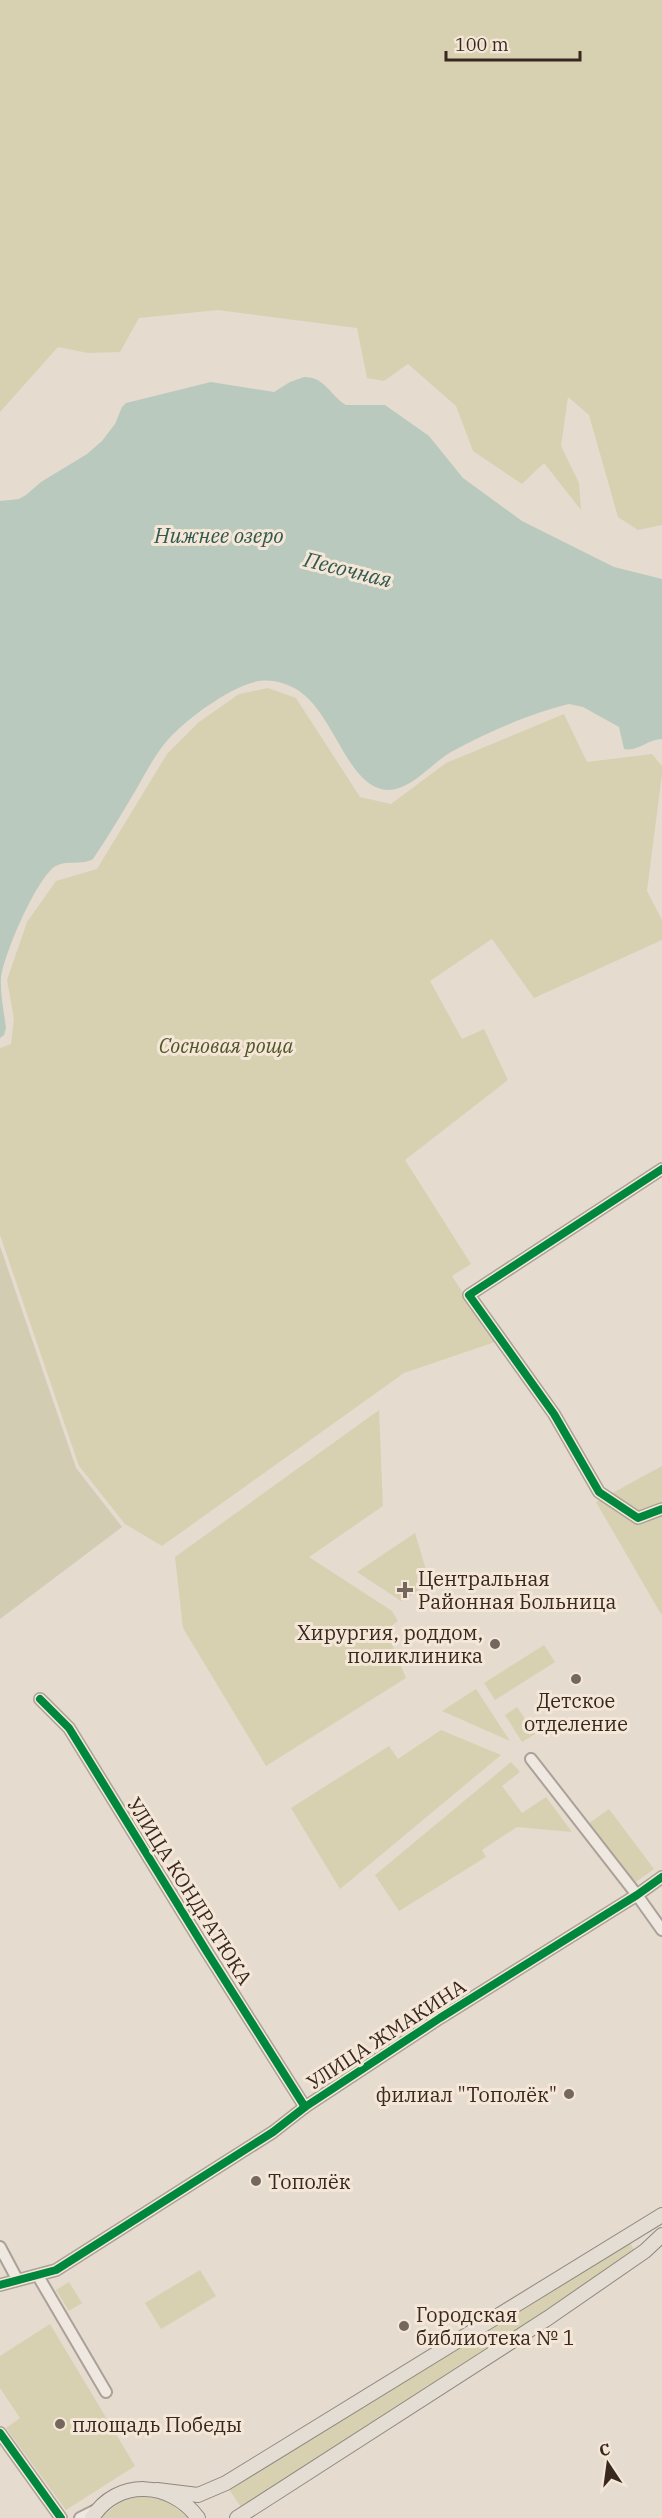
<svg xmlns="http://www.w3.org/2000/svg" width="662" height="2518" viewBox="0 0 662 2518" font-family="'IBM Plex Serif',serif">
<rect width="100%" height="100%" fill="#e5dbcf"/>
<!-- green -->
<g fill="#d7d1b2">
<path d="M0 0H662V525L638 530 618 517 589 415 568 397 561 446 579 483 581 510 544 463 522 484 473 451 456 406 408 364 384 381 367 378 357 328 218 310 139 318 120 352 88 353 58 347 0 412Z"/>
<path d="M268 688 296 698 360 797 391 804 446 763 564 714 587 762 652 754 662 766V774L647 891 662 920V940L534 998 492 939 430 981 462 1039 484 1029 508 1080 405 1160 471 1264 452 1276 495 1342 404 1373 162 1546 125 1524 79 1466 0 1235V1048L11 1044 14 1019 7 980 27 922 56 881 97 869 167 754 199 722 239 694Z"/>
<path d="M379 1410 383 1506 309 1557 392 1611 398 1621 386 1630 406 1678 266 1766 183 1628 175 1557Z"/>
<path d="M662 1466V1613L661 1614 596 1502Z"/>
<path d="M415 1533 430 1583 401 1601 357 1572Z"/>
<path d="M544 1645 555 1662 495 1700 484 1683Z"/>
<path d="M476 1689 510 1741 442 1711Z"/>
<path d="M517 1707 535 1734 522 1742 505 1715Z"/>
<path d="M441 1730 501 1755 340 1889 291 1808 389 1746 398 1759Z"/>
<path d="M511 1762 520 1772 502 1786 522 1813 546 1797 572 1832 517 1827 482 1850 486 1857 399 1911 375 1875Z"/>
<path d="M609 1809 654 1869 633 1884 588 1824Z"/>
<path d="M630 2243 635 2251 522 2327 241 2507 228 2488Z"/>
<path d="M200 2270 216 2296 161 2329 145 2303Z"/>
<path d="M69 2282 82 2303 69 2311 56 2290Z"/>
<path d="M50 2324 135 2466 66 2510 6 2428 20 2418 0 2388V2356Z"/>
<path d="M140 2496 167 2501 188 2518H100L122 2501Z"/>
</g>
<!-- cemetery -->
<path fill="#d1ccb2" d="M0 1246 76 1468 122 1527 0 1619Z"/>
<!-- water -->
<path fill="#bac9be" d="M304 377C326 377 330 396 346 405H385L429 436 463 478 522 521 614 567 662 579V739C648 739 638 752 624 749L619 727 583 707 569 704C531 713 485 733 451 752 432 763 412 789 389 790 345 790 334 704 290 686 266 676 251 681 230 692 207 705 182 723 165 743 153 758 144 776 134 793 121 815 107 838 93 859 81 866 66 859 54 867 35 882 4 954 1 978 0 994 4 1012 6 1028L4 1035 0 1038V501L19 499 26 495 41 482 87 454 102 441 115 424 122 407 126 403 211 382 274 392 290 382Z"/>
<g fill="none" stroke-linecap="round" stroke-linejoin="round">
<!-- minor casing -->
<g stroke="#aba198" stroke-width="14">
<g id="minor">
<path d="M662 1169 469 1295 554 1414 599 1492 638 1518 662 1509"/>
<path d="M40 1699 69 1728 207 1952 305 2107"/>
<path d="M531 1759 637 1895 662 1930"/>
<path d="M0 2247 17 2279"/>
<path d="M38 2276 106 2392"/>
<path d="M0 2285 56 2270 273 2132 305 2107 440 2018 637 1895 662 1877"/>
<path d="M0 2433 61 2518"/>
<path d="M80 2518 98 2509"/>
</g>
</g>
<!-- major casing -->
<g stroke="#90877f" stroke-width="16">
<g id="major">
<path d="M157 2490 198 2495 226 2483 662 2215"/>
<path d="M92 2518C117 2478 171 2481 198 2518"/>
<path d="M237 2518 548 2318 645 2251 662 2235"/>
</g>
</g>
<!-- minor -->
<use href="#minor" stroke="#eee8e1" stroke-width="10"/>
<!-- major -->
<use href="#major" stroke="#e4ddd3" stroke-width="14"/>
<!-- cycleway casing -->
<g stroke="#f5e7d7" stroke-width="11">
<g id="cycleway">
<path d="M662 1169 469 1295 554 1414 599 1492 638 1518 662 1509"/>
<path d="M40 1699 69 1728 207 1952 305 2107"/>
<path d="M0 2285 56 2270 273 2132 305 2107 440 2018 637 1895 662 1877"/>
<path d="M0 2433 61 2518"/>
</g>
</g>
<!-- cycleway -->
<use href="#cycleway" stroke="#00873e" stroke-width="8"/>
</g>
<!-- markers -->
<g fill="#75675d" stroke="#f5e7d7" stroke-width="2">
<path d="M402 1581h6v6h6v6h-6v6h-6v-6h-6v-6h6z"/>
<circle cx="495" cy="1644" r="6"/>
<circle cx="576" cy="1679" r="6"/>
<circle cx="569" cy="2094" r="6"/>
<circle cx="256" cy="2181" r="6"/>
<circle cx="404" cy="2326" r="6"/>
<circle cx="60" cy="2424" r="6"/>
</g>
<g text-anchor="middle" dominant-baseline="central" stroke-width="6" stroke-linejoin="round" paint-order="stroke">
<!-- park labels -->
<g font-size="20" font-style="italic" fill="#515528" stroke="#f5e7d7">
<text x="226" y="1045">Сосновая роща</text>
</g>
<!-- poi labels -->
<g font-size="20" fill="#392820" stroke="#f5e7d7" text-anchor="start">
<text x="418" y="1578">Центральная<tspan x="418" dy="23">Районная Больница</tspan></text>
<text x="483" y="1632" text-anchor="end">Хирургия, роддом,<tspan x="483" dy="23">поликлиника</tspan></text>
<text x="576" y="1700" text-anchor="middle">Детское<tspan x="576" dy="23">отделение</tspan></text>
<text x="557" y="2094" text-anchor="end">филиал "Тополёк"</text>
<text x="268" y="2181">Тополёк</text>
<text x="416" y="2314">Городская<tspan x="416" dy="23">библиотека № 1</tspan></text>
<text x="72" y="2424">площадь Победы</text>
</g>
<!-- street labels -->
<g font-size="20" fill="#392820" stroke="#f5e7d7">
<text transform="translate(190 1891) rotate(58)">УЛИЦА КОНДРАТЮКА</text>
<text transform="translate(386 2034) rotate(-33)">УЛИЦА ЖМАКИНА</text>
</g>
<!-- water labels -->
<g font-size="21" font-style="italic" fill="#305950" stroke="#f5e7d7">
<text x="219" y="535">Нижнее озеро</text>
<text transform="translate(348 569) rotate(14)">Песочная</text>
</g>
</g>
<!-- north arrow -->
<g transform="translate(608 2464) rotate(347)" stroke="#f5e7d7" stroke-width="4.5" paint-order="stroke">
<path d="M0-4.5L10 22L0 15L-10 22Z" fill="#392820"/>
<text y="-9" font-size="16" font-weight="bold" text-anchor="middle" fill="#392820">С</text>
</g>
<!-- scale -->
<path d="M446 51v9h134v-9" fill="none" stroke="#392820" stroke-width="3"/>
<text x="455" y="51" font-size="18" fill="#392820" stroke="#f5e7d7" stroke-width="4.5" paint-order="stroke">100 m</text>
</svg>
